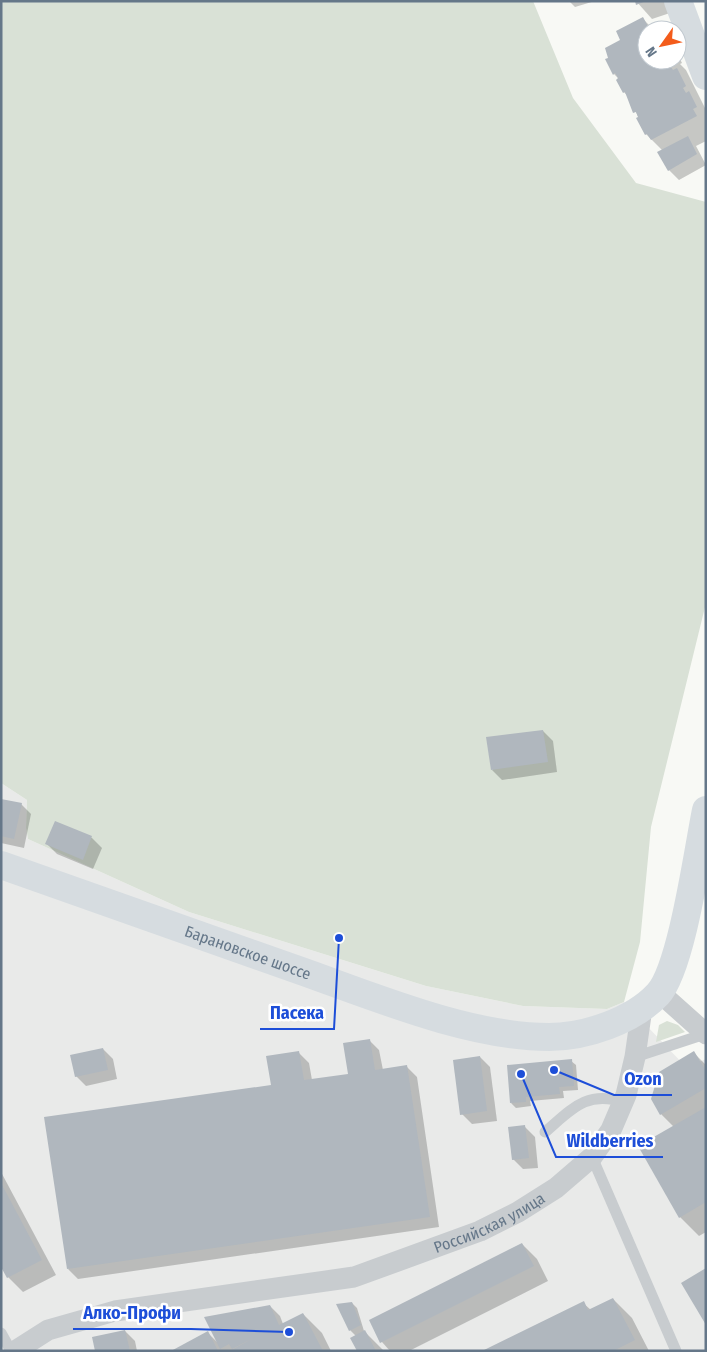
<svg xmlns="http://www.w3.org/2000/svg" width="707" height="1352" viewBox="0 0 707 1352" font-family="'Fira Sans Condensed',sans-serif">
<rect width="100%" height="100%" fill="#f8f9f5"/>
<!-- built -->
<path fill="#e9eae9" d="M1 783 27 800 26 828 28 839 189 912 426 986 523 1006 607 1009 624 1002 686 1067 706 1059V1351H1Z"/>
<!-- green -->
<g fill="#d9e1d6">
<path d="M1 1H533L573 98 636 183 706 202V603L651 827 640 942 624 1002 607 1009 523 1006 426 986 189 912 28 839 26 828 27 800 1 783Z"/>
<path d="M667 1021 678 1025 685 1032 656 1042 659 1025Z"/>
</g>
<!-- shadow -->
<g fill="#0003">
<path d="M569 1H595L575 7Z"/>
<path d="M636 1H670L673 12 652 19Z"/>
<path d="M643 19 654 30H647V60H677V53L682 63 680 64 686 70 706 110V141L696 146 706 165 679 180 669 170 663 151 646 134 630 99 624 92 619 79 614 74 609 58Z"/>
<path d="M543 731 553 741 557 772 502 780 492 770Z"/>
<path d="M1 800 21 804 31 814 24 848 1 843Z"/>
<path d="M55 823 92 838 102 848 93 869 57 854 47 844Z"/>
<path d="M369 1040 379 1050 383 1070 407 1067 417 1077 439 1227 78 1279 68 1269 272 1086 299 1053 309 1063 312 1080 349 1075Z"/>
<path d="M103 1049 113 1059 117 1079 86 1086 76 1076Z"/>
<path d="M694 1053 706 1065V1232L699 1236 680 1217 674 1127 661 1114 652 1099Z"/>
<path d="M480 1057 490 1067 497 1121 472 1124 462 1114Z"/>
<path d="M571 1061 576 1065 578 1090 563 1091 564 1098 530 1101 531 1106 516 1108 511 1103Z"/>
<path d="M525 1127 535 1137 538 1168 523 1169 513 1159Z"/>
<path d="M1 1172 56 1275 23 1292 8 1277 1 1264Z"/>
<path d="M522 1244 537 1259 548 1281 409 1351H390L382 1342 371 1321Z"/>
<path d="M613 1299 632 1318 649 1351H485L583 1303 591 1310Z"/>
<path d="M352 1303 357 1308 364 1331 384 1351H359L356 1336 350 1330 338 1305Z"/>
<path d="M270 1306 280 1316 283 1324 303 1314 322 1333 331 1351H174L208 1333 218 1343Z"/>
<path d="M125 1331 135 1341 137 1351H96Z"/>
</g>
<!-- building -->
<g fill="#b0b7be">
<path d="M635 1H646L636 5Z"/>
<path d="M643 17 650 30H647V60H673L675 65 671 67 673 70 677 68 686 86 683 88 686 93 689 91 697 107 693 109 697 116 651 140 647 134 645 135 636 118 638 117 636 112 633 113 625 92 623 93 616 80 618 78 615 73 613 75 605 59 608 58 605 48 620 40 616 31Z"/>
<path d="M688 136 697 154 668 171 657 152Z"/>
<path d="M543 730 548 762 491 770 486 737Z"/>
<path d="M1 799 22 803 14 839 1 836Z"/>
<path d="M55 821 92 836 83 860 45 844Z"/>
<path d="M370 1039 375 1070 407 1065 430 1217 67 1269 44 1117 271 1085 266 1056 299 1051 304 1080 348 1074 343 1043Z"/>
<path d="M103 1048 108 1070 75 1077 70 1055Z"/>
<path d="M694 1051 706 1071V1088L660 1115 651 1099 659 1072Z"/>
<path d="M480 1056 487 1111 460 1115 453 1060Z"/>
<path d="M572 1059 574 1086 559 1087 560 1094 526 1097V1102L510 1103 507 1065Z"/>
<path d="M706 1107V1202L679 1218 638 1146Z"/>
<path d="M525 1125 529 1158 512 1160 508 1127Z"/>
<path d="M1 1183 42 1260 7 1278 1 1267Z"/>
<path d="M522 1243 534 1266 380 1343 369 1320Z"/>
<path d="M706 1268V1325L681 1283Z"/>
<path d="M613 1298 635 1340 613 1351H482L584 1301 588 1310Z"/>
<path d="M352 1302 361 1325 349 1331 336 1304Z"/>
<path d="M270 1305 279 1325 303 1313 323 1351H230L257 1336 232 1349 229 1344 220 1349 204 1317Z"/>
<path d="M125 1330 130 1351H95L92 1337Z"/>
<path d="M365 1330 376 1351H357L350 1338Z"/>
<path d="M208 1331 218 1351H171Z"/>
</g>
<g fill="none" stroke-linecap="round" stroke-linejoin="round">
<!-- service -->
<g stroke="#c8cccf" stroke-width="11">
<path d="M635 1057 705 1034"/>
<path d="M545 1132C571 1110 586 1090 623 1102"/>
<path d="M592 1157 676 1351"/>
<path d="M1 1333 11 1351"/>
</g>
<!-- minor -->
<g stroke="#c8cccf" stroke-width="21">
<path d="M659 992 706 1034"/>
<path id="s1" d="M15 1351 48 1330 115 1311 354 1277 480 1231 518 1212 556 1188 592 1157 611 1130 626 1095 635 1057 642 1008"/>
</g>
<!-- secondary -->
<g stroke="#d6dce0" stroke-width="28">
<path d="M678 1 706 76"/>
<path id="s2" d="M1 865C102 901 203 936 304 972 377 998 471 1037 549 1037 585 1037 633 1021 658 994 682 968 698 849 706 810"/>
</g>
</g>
<g text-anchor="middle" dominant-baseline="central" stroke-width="5" stroke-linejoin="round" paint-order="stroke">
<!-- street labels -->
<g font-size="16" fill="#657789" stroke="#fff">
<text stroke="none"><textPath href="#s2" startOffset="262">Барановское шоссе</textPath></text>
<text stroke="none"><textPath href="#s1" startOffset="496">Российская улица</textPath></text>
</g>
</g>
<!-- callouts -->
<path fill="none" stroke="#1d4ed8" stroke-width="2" d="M339 938L334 1029H260M554 1070L614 1095H672M521 1074L556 1157H663M289 1332L191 1329H73"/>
<g fill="#1d4ed8" stroke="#fff" stroke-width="2">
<circle cx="339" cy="938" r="5"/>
<circle cx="554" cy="1070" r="5"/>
<circle cx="521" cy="1074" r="5"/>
<circle cx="289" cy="1332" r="5"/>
</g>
<g font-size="18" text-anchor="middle" font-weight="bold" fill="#1d4ed8" stroke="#fff" stroke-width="5" stroke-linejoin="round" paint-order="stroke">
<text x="297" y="1019">Пасека</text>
<text x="643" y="1085">Ozon</text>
<text x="610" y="1147">Wildberries</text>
<text x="132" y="1319">Алко-Профи</text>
</g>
<!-- border -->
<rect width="707" height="1352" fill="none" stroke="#657789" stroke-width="5"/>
<!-- north arrow -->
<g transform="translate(662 45) rotate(237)"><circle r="24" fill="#ffffff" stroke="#c1c9d0"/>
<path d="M0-4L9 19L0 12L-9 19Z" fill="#f35c1b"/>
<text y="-8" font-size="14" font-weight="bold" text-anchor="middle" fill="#657789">N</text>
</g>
</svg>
